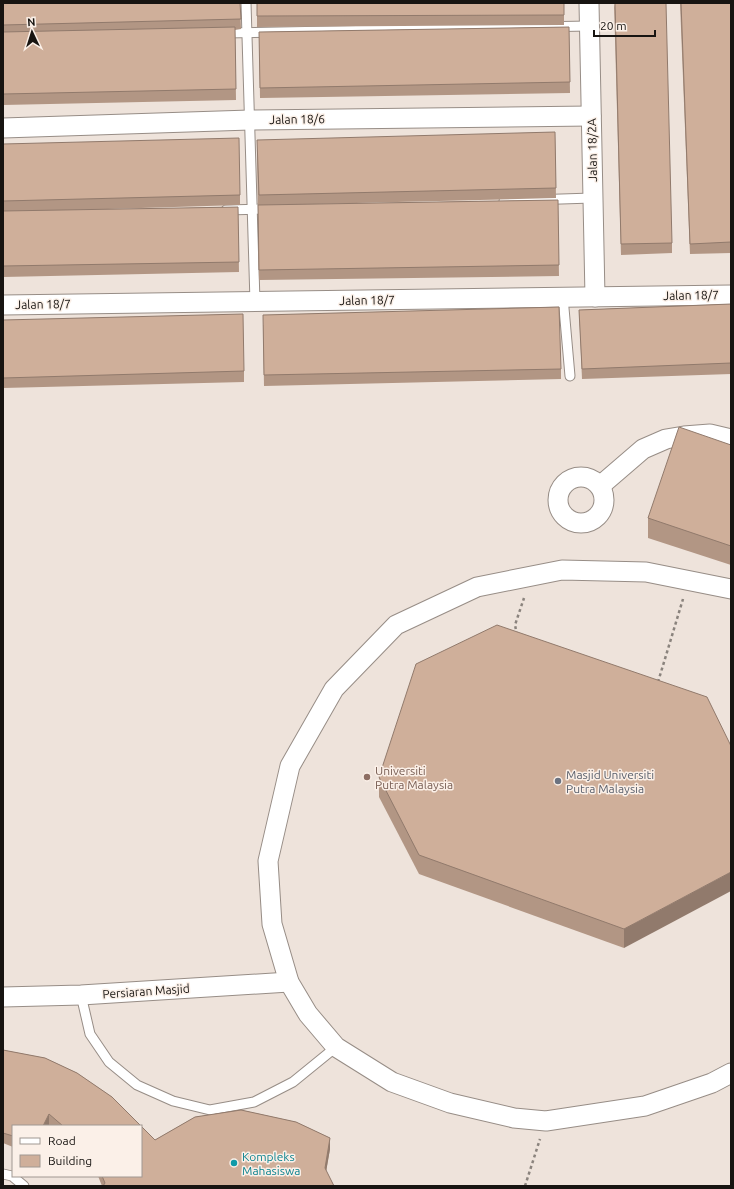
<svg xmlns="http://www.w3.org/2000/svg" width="734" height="1189" viewBox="0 0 734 1189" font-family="Ubuntu,sans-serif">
<rect width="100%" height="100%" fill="#eee3db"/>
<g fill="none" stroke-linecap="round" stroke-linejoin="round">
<!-- service casing -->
<g stroke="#978d86" stroke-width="11">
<g id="service">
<path d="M246 3 255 302"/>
<path d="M224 33 589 26"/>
<path d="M504 201 592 198"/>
<path d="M226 210 270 209"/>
<path d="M563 297 570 376"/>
<path d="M81 995 90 1034 109 1062 137 1085 173 1101 210 1110 254 1102 293 1082 336 1047"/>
<path d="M3 1174 12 1176 24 1186"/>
</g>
</g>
<!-- minor casing -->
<g stroke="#978d86" stroke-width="21">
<g id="minor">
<path d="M589 3 595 297"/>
<path d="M3 128 250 120 591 116"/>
<path d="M3 305 731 295"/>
<circle cx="581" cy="500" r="23"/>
<path d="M600 486 643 449 666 439 684 436 710 434 731 439"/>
<path d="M731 589 646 572 562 570 477 587 396 625 334 689 290 766 268 861 272 924 289 982 308 1014 336 1047 392 1082 450 1103 514 1118 546 1121 645 1106 712 1083 731 1073"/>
<path d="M3 997 81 995 289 982"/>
</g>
</g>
<!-- path -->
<g stroke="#8a837d" stroke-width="2.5" stroke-dasharray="3 3" stroke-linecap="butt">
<path d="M517 635 515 625 524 598"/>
<path d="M658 682 683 599"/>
<path d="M525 1186 540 1139"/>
</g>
<!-- service -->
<use href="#service" stroke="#fff" stroke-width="9"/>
<!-- minor -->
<use href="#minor" stroke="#fff" stroke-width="19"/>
</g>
<!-- wall -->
<g fill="#b29684">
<path d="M3 3H240L241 29 235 30 236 100 3 105Z"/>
<path d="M257 3H564V25L257 27Z"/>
<path d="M614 3 672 243V253L621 255Z"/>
<path d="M680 3H731V253L690 254Z"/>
<path d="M569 27 570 93 260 98 259 32Z"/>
<path d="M555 132 556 198 315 204 558 200 559 276 259 280 257 150Z"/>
<path d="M3 144 240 195V205L75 210 238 207 239 272 3 277Z"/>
<path d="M731 304V374L582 379 579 310Z"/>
<path d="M3 320 244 371V382L3 388Z"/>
<path d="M263 325 561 369V379L264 386Z"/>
<path d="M731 445V565L648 538V518Z"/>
<path d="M707 697 624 948 419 874 379 797V777Z"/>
<path d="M3 1050 45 1058 77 1073 112 1097 155 1140 195 1117 241 1110 296 1122 330 1138V1149L326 1171 334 1186H102L98 1176H141V1126H51L49 1125V1126H13V1147L3 1143Z"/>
</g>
<!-- shaded-wall -->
<g fill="#917a6c">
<path d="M731 872V891L624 948V929Z"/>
<path d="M49 1114V1126H43Z"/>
<path d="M330 1138V1149L325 1178V1168Z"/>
</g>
<!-- building -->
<g fill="#cfaf9a" stroke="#917a6c">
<path d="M3 3H240L241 19 3 25Z"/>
<path d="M257 3H564V15L257 16Z"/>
<path d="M615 3H666L672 243 621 244Z"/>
<path d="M681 3H731V242L690 244Z"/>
<path d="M235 27 236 89 3 94V32Z"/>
<path d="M569 27 570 82 260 88 259 32Z"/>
<path d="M555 132 556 188 259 195 257 140Z"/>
<path d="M239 138 240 195 3 201V144Z"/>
<path d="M558 200 559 265 259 270 258 205Z"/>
<path d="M238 207 239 262 3 266V211Z"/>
<path d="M731 304V363L582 369 579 310Z"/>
<path d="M559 307 561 369 264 375 263 315Z"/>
<path d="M243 314 244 371 3 378V320Z"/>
<path d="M679 427 731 445V546L648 518Z"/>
<path d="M497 625 707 697 731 746V872L624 929 419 855 379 777 416 664Z"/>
<path d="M3 1050 45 1058 77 1073 112 1097 155 1140 195 1117 241 1110 296 1122 330 1138 325 1168 334 1186H103L105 1183 102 1176H141V1126H63L49 1114 43 1126H13V1136L3 1133Z"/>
</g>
<!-- markers -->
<circle fill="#8d6e63" stroke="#fbf0e8" stroke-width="1.5" cx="367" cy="777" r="4"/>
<circle fill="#6b7280" stroke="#fbf0e8" stroke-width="1.5" cx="558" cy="781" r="4"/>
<circle fill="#0f9aa8" stroke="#fbf0e8" stroke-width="1.5" cx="234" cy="1163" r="4"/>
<g text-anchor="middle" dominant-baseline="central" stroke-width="3" stroke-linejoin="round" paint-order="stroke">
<!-- street labels -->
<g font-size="12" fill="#171411" stroke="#fbf0e8">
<text transform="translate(297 119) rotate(-1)">Jalan 18/6</text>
<text transform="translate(592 150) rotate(-91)">Jalan 18/2A</text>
<text transform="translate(691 295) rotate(-1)">Jalan 18/7</text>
<text transform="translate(367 300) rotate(-1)">Jalan 18/7</text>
<text transform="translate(43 304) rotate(-1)">Jalan 18/7</text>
<text transform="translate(146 991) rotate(-4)">Persiaran Masjid</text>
</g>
<!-- education labels -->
<g font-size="12" fill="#785e54" stroke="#fbf0e8" text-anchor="start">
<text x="375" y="770">Universiti<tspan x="375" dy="14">Putra Malaysia</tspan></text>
</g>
<!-- worship labels -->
<g font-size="12" fill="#5b616d" stroke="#fbf0e8" text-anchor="start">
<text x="566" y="774">Masjid Universiti<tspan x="566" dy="14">Putra Malaysia</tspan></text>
</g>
<!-- culture labels -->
<g font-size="12" fill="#0d838f" stroke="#fbf0e8" text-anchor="start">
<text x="242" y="1156">Kompleks<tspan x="242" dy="14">Mahasiswa</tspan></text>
</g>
</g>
<!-- border -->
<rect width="734" height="1189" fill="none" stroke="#171411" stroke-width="8"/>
<!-- legend -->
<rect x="12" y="1125" width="130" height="52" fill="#fbf0e8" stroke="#a09892"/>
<rect x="20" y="1138" width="20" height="6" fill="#ffffff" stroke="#a09892"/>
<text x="48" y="1145" font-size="12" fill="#171411">Road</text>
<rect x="20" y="1155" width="20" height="12" fill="#cfaf9a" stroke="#a09892"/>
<text x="48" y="1165" font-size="12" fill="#171411">Building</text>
<!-- north arrow -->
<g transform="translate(32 32) rotate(356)" stroke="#fbf0e8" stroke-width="3" paint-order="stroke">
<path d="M0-3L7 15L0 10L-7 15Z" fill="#171411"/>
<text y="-6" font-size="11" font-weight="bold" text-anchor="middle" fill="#171411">N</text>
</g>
<!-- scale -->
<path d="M594 30v6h61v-6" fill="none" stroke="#171411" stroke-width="2"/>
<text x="600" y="30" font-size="12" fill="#171411" stroke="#fbf0e8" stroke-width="3" paint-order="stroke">20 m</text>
</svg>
